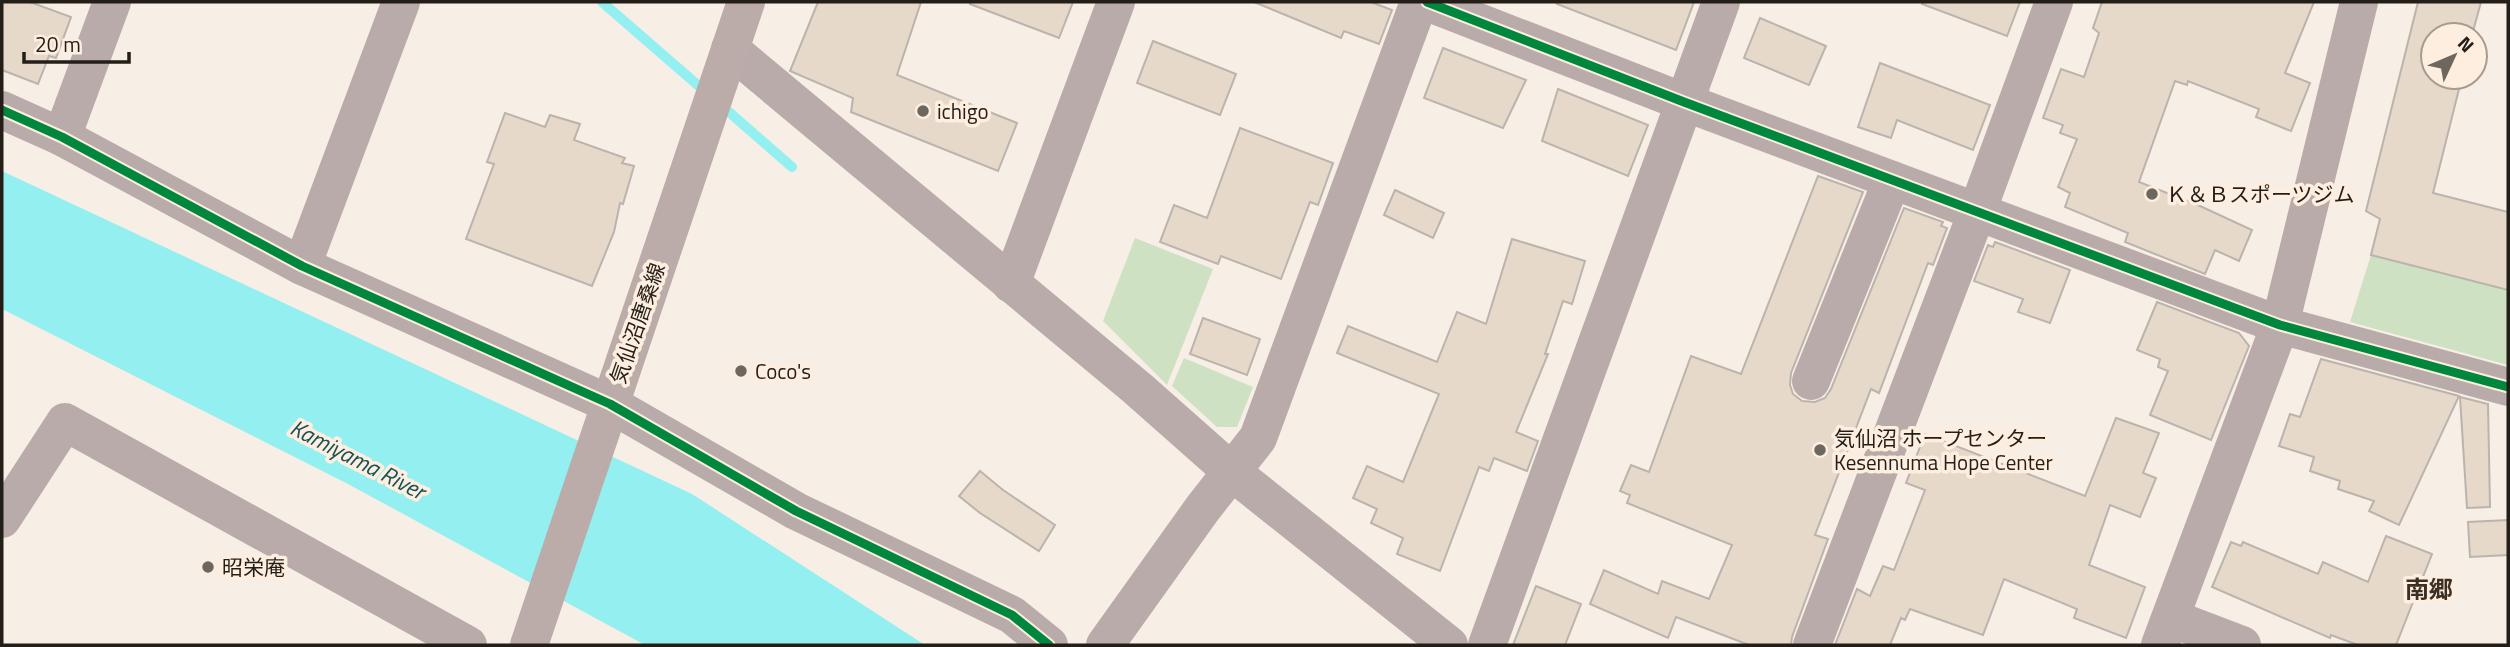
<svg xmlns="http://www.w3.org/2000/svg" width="2510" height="647" viewBox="0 0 2510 647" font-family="'Titillium Web','Noto Sans JP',sans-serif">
<rect width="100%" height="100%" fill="#f7eee6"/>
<!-- green -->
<g fill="#cee2c3">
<path d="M1135 238 1213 269 1167 385 1103 321Z"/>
<path d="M2371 255 2508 290V365L2350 322Z"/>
<path d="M1184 358 1253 387 1237 427H1217L1172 386Z"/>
</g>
<!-- water -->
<path fill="#94eff0" d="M2 171 692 494 925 645H645L348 484 2 309Z"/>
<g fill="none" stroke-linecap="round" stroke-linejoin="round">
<!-- stream -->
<g stroke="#94eff0" stroke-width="10">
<path d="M602 2 708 94"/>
<path d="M721 105 792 167"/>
</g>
</g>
<!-- building -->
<g fill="#e6d9ca" stroke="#bab4ad" stroke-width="2">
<path d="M2 2H30L71 17 56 58 49 56 38 84 2 70Z"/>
<path d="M818 2H921L897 75 1017 123 998 171 851 112 853 98 790 71Z"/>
<path d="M970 2H1073L1059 38 970 4Z"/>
<path d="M1254 2H1371L1392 10 1379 44 1344 31 1341 38Z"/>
<path d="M1558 2H1694L1676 50 1557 4Z"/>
<path d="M1923 2H2020L2007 36 1922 4Z"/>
<path d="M2102 2H2314L2285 73 2310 83 2291 131 2256 117 2259 109 2188 81 2187 85 2175 81 2139 182 2200 206 2252 230 2239 261 2215 250 2205 274 2125 242 2128 233 2065 207 2070 193 2058 187 2077 139 2060 133 2063 125 2043 118 2061 69 2084 77 2099 33 2093 28Z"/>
<path d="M2418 2H2481L2472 35H2433V77H2462L2433 193 2508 212V290L2371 255 2380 219 2366 211Z"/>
<path d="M1760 18 1826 46 1809 85 1744 58Z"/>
<path d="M1153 41 1236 74 1220 115 1137 83Z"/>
<path d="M1443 48 1526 80 1503 128 1424 98Z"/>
<path d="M1880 63 1990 105 1973 150 1897 120 1891 138 1858 127Z"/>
<path d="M1558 89 1648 125 1628 176 1542 141Z"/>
<path d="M505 113 545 127 550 115 580 124 574 140 625 158 622 163 634 166 623 204 620 203 614 232 592 286 466 239 494 164 487 162Z"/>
<path d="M1240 128 1333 163 1318 205 1310 202 1281 279 1221 256 1218 264 1160 242 1174 205 1207 218Z"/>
<path d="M1818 176 1863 192 1791 373 1790 385 1793 394 1802 401 1815 402 1825 398 1831 389 1904 208 1943 222 1941 226 1947 228 1933 265 1928 263 1879 393 1871 389 1815 535 1828 539 1792 637 1791 645H1749L1676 617 1668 638 1590 604 1604 570 1658 594 1662 581 1709 599 1732 545 1627 503 1630 495 1620 491 1631 465 1649 472 1691 356 1741 374Z"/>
<path d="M1395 190 1444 213 1433 238 1384 215Z"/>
<path d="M1512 239 1585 261 1572 304 1563 301 1545 354H1548L1516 432 1538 441 1527 471 1494 458 1489 471 1479 467 1440 571 1397 554 1403 538 1371 523 1377 509 1353 498 1367 466 1403 482 1439 394 1337 353 1348 326 1437 362 1457 312 1486 324Z"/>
<path d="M1995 242 2070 270 2050 323 2018 312 2023 299 1974 281 1988 245 1993 247Z"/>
<path d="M2157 302 2239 333 2249 346 2211 440 2150 415 2168 371 2158 367 2160 359 2137 350Z"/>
<path d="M1203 318 1260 339 1247 375 1190 354Z"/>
<path d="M2321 359 2459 396 2399 525 2369 511 2374 501 2338 489 2340 481 2310 471 2314 457 2279 446 2290 414 2300 417Z"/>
<path d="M2460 397 2488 404 2490 507 2467 508Z"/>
<path d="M2116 418 2159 433 2143 473 2156 478 2140 517 2110 505 2089 565 2145 587 2126 638 2074 618 2077 609 2004 579 1983 635 1910 609 1905 620 1901 618 1890 645H1835L1857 589 1870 596 1883 566 1894 570 1925 490 1906 483 1925 434 2085 496Z"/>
<path d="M980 471 1003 490 1055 525 1039 551 980 513 959 496Z"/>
<path d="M2508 520V555L2470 557 2468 522Z"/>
<path d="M2386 536 2432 554 2396 645H2358L2331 635 2330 638 2212 587 2231 542 2241 546 2243 542 2318 574 2323 562 2368 582Z"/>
<path d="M1536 586 1581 604 1565 645H1513Z"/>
</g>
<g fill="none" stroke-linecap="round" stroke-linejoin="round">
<!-- minor -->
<g stroke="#b9aba9" stroke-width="38">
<path d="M1427 2 1684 102 2280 325 2508 387"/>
<path d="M730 49 1137 388 1232 472 1449 645"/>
<path d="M2 110 62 137 302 266 610 404 796 511 1012 615 1049 645"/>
<path d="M62 137 112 2"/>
<path d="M302 266 401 2"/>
<path d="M1011 284 1116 2"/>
<path d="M1811 381 1892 180"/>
<path d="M2 519 65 422 468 645"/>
<path d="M2171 618 2242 645"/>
<path d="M1105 645 1203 508 1258 438 1419 2"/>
<path d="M1487 645 1721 2"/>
<path d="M1812 645 1977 212 2054 2"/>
<path d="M2160 645 2280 325 2359 2"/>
</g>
<!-- major -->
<path stroke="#bbaca9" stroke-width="38" d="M529 645 746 2"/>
<!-- cycleway casing -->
<g stroke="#feeedf" stroke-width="13">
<g id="cycleway">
<path d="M1427 2 1684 102 2280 325 2508 387"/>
<path d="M2 110 62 137 302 266 610 404 796 511 1012 615 1049 645"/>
</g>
</g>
<!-- cycleway -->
<use href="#cycleway" stroke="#00873e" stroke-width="9"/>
</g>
<!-- markers -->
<g fill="#6d6760" stroke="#feeedf" stroke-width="2.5">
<circle cx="923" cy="111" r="7"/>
<circle cx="2152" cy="194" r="7"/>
<circle cx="741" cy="371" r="7"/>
<circle cx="1820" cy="450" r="7"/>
<circle cx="208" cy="567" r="7"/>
</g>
<g text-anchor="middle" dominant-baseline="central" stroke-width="7" stroke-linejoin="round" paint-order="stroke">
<!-- poi labels -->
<g font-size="21" fill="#231e18" stroke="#feeedf" text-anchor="start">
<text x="937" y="111">ichigo</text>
<text x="2166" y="194">Ｋ＆Ｂスポーツジム</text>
<text x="755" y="371">Coco's</text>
<text x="1834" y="438">気仙沼 ホープセンター<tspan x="1834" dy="24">Kesennuma Hope Center</tspan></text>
<text x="222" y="567">昭栄庵</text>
</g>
<!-- street labels -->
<g font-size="21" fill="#231e18" stroke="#feeedf">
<text transform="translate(637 323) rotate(-71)">気仙沼唐桑線</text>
</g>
<!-- water labels -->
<g font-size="23" font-style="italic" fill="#175255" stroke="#feeedf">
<text transform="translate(358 459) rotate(27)">Kamiyama River</text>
</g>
<!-- quarter labels -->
<g font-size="24" font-weight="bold" fill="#3b3024" stroke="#feeedf">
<text x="2429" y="589">南郷</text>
</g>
</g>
<!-- border -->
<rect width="2510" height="647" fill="none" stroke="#231e18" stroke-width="7"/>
<!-- north arrow -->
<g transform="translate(2454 56) rotate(46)"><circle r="33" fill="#feeedf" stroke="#a69b8f" stroke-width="2"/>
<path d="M0-5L12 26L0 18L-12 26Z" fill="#6d6760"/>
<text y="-10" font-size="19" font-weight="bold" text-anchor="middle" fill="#231e18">N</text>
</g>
<!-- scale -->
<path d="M24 52v10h105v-10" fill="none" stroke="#231e18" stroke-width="3.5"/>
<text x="35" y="52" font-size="21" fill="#231e18" stroke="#feeedf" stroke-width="5" paint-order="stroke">20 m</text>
</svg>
